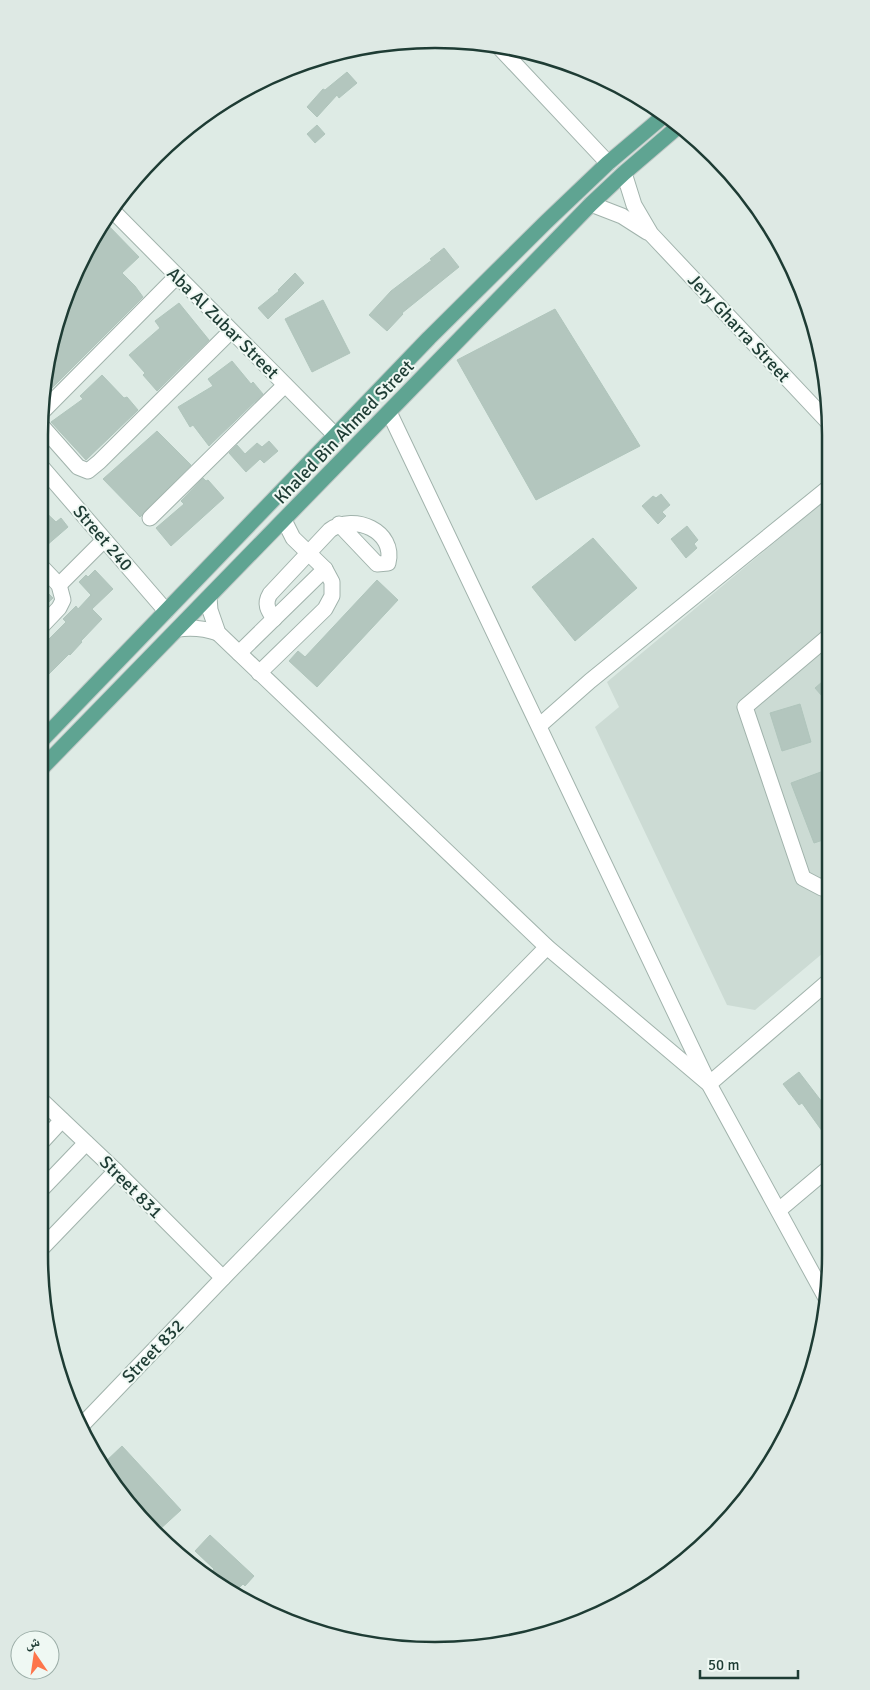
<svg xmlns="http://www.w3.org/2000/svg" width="870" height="1690" viewBox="0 0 870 1690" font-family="Signika,'Noto Naskh Arabic',sans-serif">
<rect width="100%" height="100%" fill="#deebe5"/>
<!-- built -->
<path fill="#ccdbd4" d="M828 498 829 948 755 1010 727 1005 595 727 619 707 607 682Z"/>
<!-- building -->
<g fill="#b3c6be" stroke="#b0c5bc">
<path d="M347 72 357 83 339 98 337 95 317 117 307 107 323 89 325 90Z"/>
<path d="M317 125 325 134 315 143 307 134Z"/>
<path d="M104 221 139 257 122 273 135 286 143 297 41 399 52 333 67 293 82 279 75 272 79 260Z"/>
<path d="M444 248 459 267 402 313 403 314 387 331 369 315 391 291 432 260 430 259Z"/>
<path d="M295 273 304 283 268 319 258 308 279 291 278 290Z"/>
<path d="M323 300 350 353 312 372 285 319Z"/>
<path d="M179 303 209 340 157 391 143 375 145 373 129 355 160 328 155 321Z"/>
<path d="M555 309 640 446 536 500 457 360Z"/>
<path d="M232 361 251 384 253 382 263 394 209 446 193 425 190 427 178 407 213 386 208 379Z"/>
<path d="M102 375 124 398 127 397 138 410 86 460 51 422 83 399 80 396Z"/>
<path d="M157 431 191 465 140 517 103 479Z"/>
<path d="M269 441 278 451 264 463 260 459 246 472 229 453 237 445 245 454 257 443 262 447Z"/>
<path d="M203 478 206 481 208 480 224 498 171 546 156 528 184 504 181 501Z"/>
<path d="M661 494 670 505 662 512 666 516 658 524 642 506 653 496 656 498Z"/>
<path d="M39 506 56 522 61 518 68 527 46 546 39 539Z"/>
<path d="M687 526 698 540 694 544 697 548 686 558 671 539Z"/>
<path d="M593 538 637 588 575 641 532 587Z"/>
<path d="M95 570 113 589 92 609 102 619 81 641 82 642 70 655 69 654 39 684V638H42L46 642 66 622 63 619 76 606 78 609 91 595 79 582 86 575 88 577Z"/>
<path d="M377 580 398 600 317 687 289 661 298 651 305 657Z"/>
<path d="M39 584 53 598 45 606 39 602Z"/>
<path d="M829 676V704L815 688Z"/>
<path d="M800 704 811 742 782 751 770 713Z"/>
<path d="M829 769V838L814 843 791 783Z"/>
<path d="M799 1072 822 1102 830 1096V1142L802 1103 799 1105 783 1084Z"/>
<path d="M122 1446 181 1510 158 1531 121 1496 103 1464Z"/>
<path d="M210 1535 254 1576 245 1586 243 1584 233 1594 226 1590 209 1575 214 1569 195 1551Z"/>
</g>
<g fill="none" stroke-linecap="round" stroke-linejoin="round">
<!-- minor casing -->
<g stroke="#a1b3ac" stroke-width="17">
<g id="minor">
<path d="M498 46 608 163"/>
<path d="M624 173 634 205 651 234 828 422"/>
<path d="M591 204 622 216 647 232"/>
<path d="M111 209 336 436"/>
<path d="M177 276 42 412 40 424 78 467 88 471 99 462 231 331"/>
<path d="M389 412 709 1084 830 980"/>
<path d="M40 465 166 611"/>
<path d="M150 518 285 385"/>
<path d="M59 585 104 540"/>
<path d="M209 597 210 610 218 633 547 947 709 1084 827 1300"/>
<path d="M274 619C268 610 264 604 270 594L330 530C354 513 396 531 388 563L377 564 339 524"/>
<path d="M39 629 59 608 63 600 59 585 39 564"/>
<path d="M178 629C193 627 204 628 218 633"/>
<path d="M829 636 745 707 803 878 822 888 829 881"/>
<path d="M239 653 325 569"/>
<path d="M259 673 325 609 332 596V582L325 569 293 538 284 520"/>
<path d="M539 726 590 681 828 488"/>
<path d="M39 1098 116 1171 223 1278"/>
<path d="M39 1145 62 1120"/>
<path d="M39 1192 86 1143"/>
<path d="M779 1210 830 1167"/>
<path d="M39 1251 116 1171"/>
<path d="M82 1425 223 1278 547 947"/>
</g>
</g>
<!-- major casing -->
<g stroke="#c0c8c6" stroke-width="17">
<g id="major">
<path d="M39 743 429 338 546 222 608 163 666 114"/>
<path d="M39 771 591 204 624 173 680 125"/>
</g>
</g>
<!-- minor -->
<use href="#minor" stroke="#fff" stroke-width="15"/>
<!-- major -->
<use href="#major" stroke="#5fa492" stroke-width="15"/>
</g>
<g text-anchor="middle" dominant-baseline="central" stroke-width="4" stroke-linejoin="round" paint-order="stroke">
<!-- street labels -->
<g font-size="18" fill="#1e3c34" stroke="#eff8f3">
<text transform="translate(223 323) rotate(45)">Aba Al Zubar Street</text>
<text transform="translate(739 328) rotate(47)">Jery Gharra Street</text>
<text transform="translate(344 432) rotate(-46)">Khaled Bin Ahmed Street</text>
<text transform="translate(103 538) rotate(49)">Street 240</text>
<text transform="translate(131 1187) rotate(45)">Street 831</text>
<text transform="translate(153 1351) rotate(-46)">Street 832</text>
</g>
</g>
<!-- crop -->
<path d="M0 0H870V1690H0ZM435 48H435A387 387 0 0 1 822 435V1255A387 387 0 0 1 435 1642H435A387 387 0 0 1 48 1255V435A387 387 0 0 1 435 48Z" fill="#dee9e4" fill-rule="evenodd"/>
<path fill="none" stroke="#1e3c34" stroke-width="2.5" d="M435 48H435A387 387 0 0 1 822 435V1255A387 387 0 0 1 435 1642H435A387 387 0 0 1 48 1255V435A387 387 0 0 1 435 48Z"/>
<!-- north arrow -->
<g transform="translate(35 1655) rotate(347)"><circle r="24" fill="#eff8f3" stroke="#9bada7"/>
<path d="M0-4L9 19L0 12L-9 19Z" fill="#fd754b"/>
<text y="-8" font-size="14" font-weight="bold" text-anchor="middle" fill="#1e3c34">ش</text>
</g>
<!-- scale -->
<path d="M700 1670v8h98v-8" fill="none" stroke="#1e3c34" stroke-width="2.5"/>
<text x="708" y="1670" font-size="15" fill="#1e3c34" stroke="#eff8f3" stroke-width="4" paint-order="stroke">50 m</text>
</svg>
